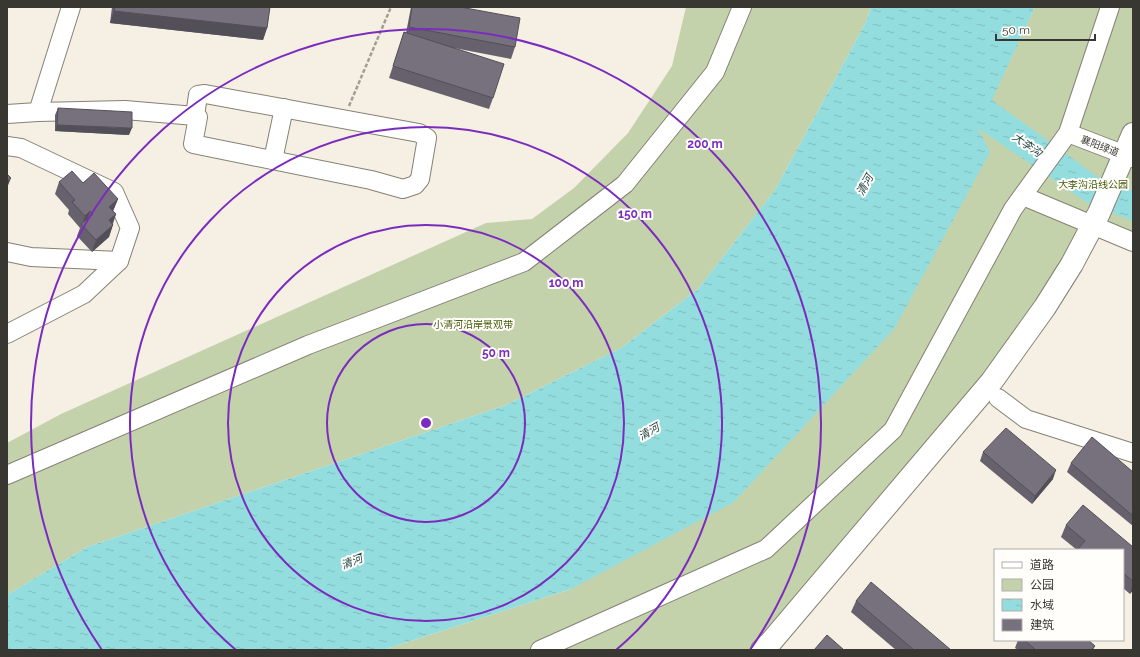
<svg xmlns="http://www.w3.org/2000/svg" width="1140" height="657" viewBox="0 0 1140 657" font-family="Raleway,'Noto Sans SC',sans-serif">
<defs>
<pattern id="water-ripples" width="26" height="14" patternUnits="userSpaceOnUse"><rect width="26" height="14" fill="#94ddde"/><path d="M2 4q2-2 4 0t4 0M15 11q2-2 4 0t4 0" fill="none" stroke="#80bebf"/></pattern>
</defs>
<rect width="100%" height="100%" fill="#f5f0e3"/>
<!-- green -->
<g fill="#c4d2ab">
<path d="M686 7H871L866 22 775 190 698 289 621 348 506 405 87 547 7 595V443L61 414 486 223 532 219 574 188 628 133 672 66Z"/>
<path d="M1035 7H1133V242L1096 233 769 650H383L571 589 978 127Z"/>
</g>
<!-- water -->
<path fill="url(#water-ripples)" d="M871 7H1035L992 100 1098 177 1133 191V221L1086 202 978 128 990 152 894 329 734 502 571 589 383 650H7V595L87 547 506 405 621 348 698 289 775 190 866 22Z"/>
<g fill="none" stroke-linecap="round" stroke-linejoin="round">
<!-- minor casing -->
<g stroke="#858175" stroke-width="20">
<g id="minor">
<path d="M38 112 125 110 195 116 198 117 193 144 371 180 403 189 415 185 420 179 427 138 419 133 205 94 198 95 195 116"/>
<path d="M7 114 38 112 71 7"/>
<path d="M1068 133 1133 158"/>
<path d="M7 146 21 148 114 192 130 228 119 261 84 294 7 334"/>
<path d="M273 160 284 108"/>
<path d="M1023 196 1133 242"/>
<path d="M7 252 31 257 119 261"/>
<path d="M998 398 1026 419 1133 453"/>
<path d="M7 475 308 345 524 262 625 184 715 72 742 7"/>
<path d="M540 650 766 549 893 430 1013 209 1068 133 1110 7"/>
</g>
</g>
<!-- major casing -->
<g stroke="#858175" stroke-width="24">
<path id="major" d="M762 650 770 643 992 381 1045 307 1072 264 1099 213 1133 134"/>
</g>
<!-- path -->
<path stroke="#a19e94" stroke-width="2.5" stroke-dasharray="4 2" stroke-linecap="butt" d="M349 106 391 7"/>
<!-- minor -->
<use href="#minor" stroke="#fff" stroke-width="18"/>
<!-- major -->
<use href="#major" stroke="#fff" stroke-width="22"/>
</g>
<!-- wall -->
<g fill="#66616c">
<path d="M112 7H270L267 28 263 40 110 23Z"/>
<path d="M411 7H460L515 47 511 59 454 48 493 98 489 109 389 78 404 32 406 33Z"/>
<path d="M58 108 129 135 55 131V115Z"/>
<path d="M59 182 83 183 118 199 113 211 116 214 109 237 92 252 77 236 80 228 68 214 69 210 55 194Z"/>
<path d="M983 452 1053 479 1032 504 980 461Z"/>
<path d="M1071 463 1133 472V526L1067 472Z"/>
<path d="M1066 525 1133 547V590L1130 594 1123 588V550H1077L1061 537Z"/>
<path d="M856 601 951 650H896L851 612Z"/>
<path d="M1018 640H1088L1095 646 1093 650H1018L1015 648Z"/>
</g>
<!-- shaded-wall -->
<g fill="#534f58">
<path d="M114 11 267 28 263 40 110 23Z"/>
<path d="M57 125 132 128 129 135 55 131Z"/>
<path d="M11 178 7 188V181Z"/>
<path d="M118 199 113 211 105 219 109 207Z"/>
<path d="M90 211 86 223 82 225 85 216Z"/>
<path d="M116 214 111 226 109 220Z"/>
<path d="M113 225 109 237 92 252 96 240Z"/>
<path d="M1056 470 1053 479 1032 504 1035 496Z"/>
<path d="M1133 584V590L1130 594Z"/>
</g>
<!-- building -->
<g fill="#77717d" stroke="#534f58">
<path d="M115 7H270L267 28 114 11Z"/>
<path d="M412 7H460L520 18 515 47 409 27Z"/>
<path d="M404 32 504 64 493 98 393 66Z"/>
<path d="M58 108 132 112V128L57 125Z"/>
<path d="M72 171 83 183 94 173 118 199 109 207 116 214 109 220 113 225 96 240 81 224 93 214 90 211 85 216 72 202 75 200 59 182Z"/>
<path d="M7 174 11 178 7 181Z"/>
<path d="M1006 428 1056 470 1035 496 983 452Z"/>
<path d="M1092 437 1133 472V516L1071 463Z"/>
<path d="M1083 505 1133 547V581L1123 573V550H1077L1085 541 1066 525Z"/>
<path d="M871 582 951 650H914L856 601Z"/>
<path d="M827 635 844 650H814Z"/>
<path d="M1024 640H1088L1095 646 1091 650H1036Z"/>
</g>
<!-- distance rings -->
<g fill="none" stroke="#7b2cbf" stroke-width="2">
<circle cx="426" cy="423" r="99"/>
<circle cx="426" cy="423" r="198"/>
<path d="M236 650A296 296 0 1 1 616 650"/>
<path d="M102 650A395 395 0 1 1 750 650"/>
</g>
<g text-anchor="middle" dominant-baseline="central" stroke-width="4" stroke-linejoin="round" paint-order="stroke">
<!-- street labels -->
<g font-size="10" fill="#393732" stroke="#fffefb">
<text transform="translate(1100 146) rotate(21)">襄阳绿道</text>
</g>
<!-- park labels -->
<g font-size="10" fill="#475c0c" stroke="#fffefb">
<text x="1093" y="184">大李沟沿线公园</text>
<text x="473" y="324">小清河沿岸景观带</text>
</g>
<!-- water labels -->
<g font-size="11" font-style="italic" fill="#183c3d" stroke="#fffefb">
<text transform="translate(1027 145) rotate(35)">大李沟</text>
<text transform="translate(865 185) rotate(-61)">清河</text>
<text transform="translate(649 432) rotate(-30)">清河</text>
<text transform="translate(352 562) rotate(-22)">清河</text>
</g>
</g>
<circle cx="426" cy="423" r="6" fill="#7b2cbf" stroke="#fffefb" stroke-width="2"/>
<g font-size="12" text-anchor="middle" font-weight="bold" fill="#7b2cbf" stroke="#fffefb" stroke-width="4" stroke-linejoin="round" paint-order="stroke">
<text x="705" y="148">200 m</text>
<text x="635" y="218">150 m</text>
<text x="566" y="287">100 m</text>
<text x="496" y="357">50 m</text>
</g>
<!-- border -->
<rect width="1140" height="657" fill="none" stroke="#393732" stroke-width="16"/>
<!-- legend -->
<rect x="994" y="549" width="130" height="92" fill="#fffefb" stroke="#b0aeab"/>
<rect x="1002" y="562" width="20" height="6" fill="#ffffff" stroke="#b0aeab"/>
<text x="1030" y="569" font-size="12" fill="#393732">道路</text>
<rect x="1002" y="579" width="20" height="12" fill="#c4d2ab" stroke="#b0aeab"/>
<text x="1030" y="589" font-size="12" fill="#393732">公园</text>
<rect x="1002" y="599" width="20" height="12" fill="url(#water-ripples)" stroke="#b0aeab"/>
<text x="1030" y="609" font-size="12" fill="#393732">水域</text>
<rect x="1002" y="619" width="20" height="12" fill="#77717d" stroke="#b0aeab"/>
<text x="1030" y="629" font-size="12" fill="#393732">建筑</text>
<!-- scale -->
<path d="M996 34v6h99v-6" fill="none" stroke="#393732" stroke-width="2"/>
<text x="1002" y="34" font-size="12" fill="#393732" stroke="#fffefb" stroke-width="3" paint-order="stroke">50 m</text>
</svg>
